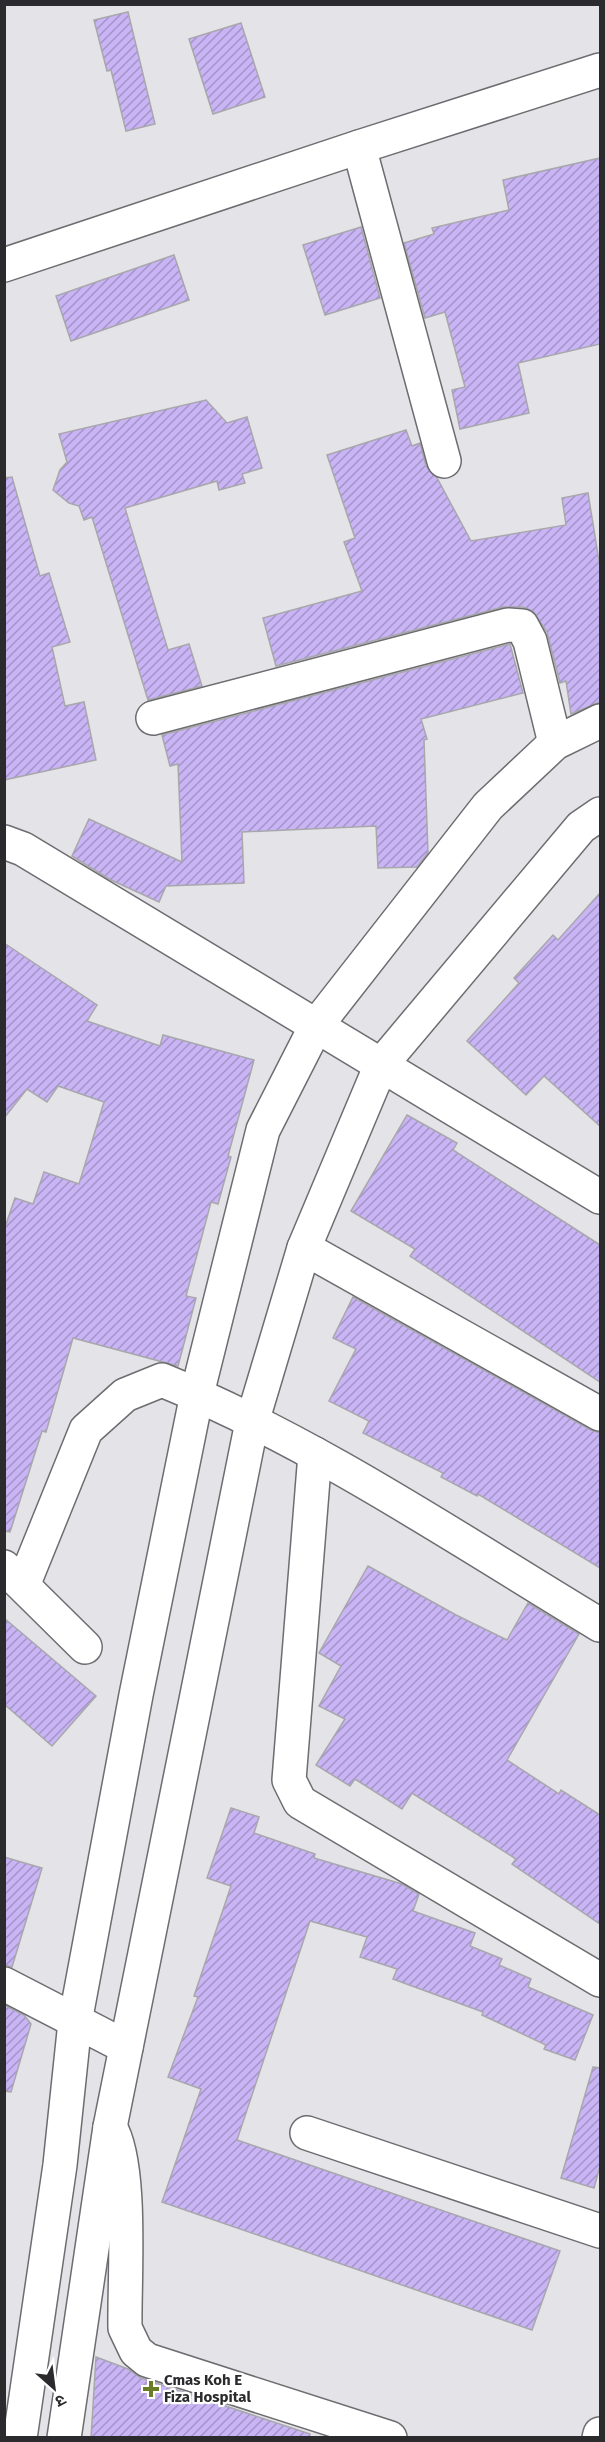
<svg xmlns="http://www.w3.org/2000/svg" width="605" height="2442" viewBox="0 0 605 2442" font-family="'Fira Sans','Noto Sans Devanagari',sans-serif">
<defs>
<pattern id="building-hatch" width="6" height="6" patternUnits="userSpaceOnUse" patternTransform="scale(1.5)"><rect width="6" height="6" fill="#c9b5f5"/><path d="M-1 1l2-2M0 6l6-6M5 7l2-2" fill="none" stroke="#a393c7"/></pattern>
</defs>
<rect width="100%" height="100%" fill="#e4e3e8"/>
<!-- building -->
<g fill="url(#building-hatch)" stroke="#a8a7ac" stroke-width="1.5">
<path d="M128 12 155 124 126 131 111 70 107 71 94 20Z"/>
<path d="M241 23 265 97 213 114 189 39Z"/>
<path d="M600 158V344L518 363 529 413 460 429 452 390 465 387 445 312 425 318 404 243 434 234 432 228 509 210 503 180Z"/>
<path d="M361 227 380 298 325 315 303 245Z"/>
<path d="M174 255 189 300 71 341 56 296Z"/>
<path d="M206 400 227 423 247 417 262 468 242 474 245 483 219 490 217 481 125 508 168 650 189 644 202 686 148 700 92 517 84 520 79 506 69 503 53 490 60 470 67 462 59 434Z"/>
<path d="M406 430 412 446 420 443 426 466 437 478 471 541 566 525 562 498 588 493 600 567V702L571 714 566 681 560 683 547 632 533 611 523 607H503L276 666 263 618 362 591 344 542 355 538 327 455Z"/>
<path d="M12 477 40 576 49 573 70 642 52 647 65 706 84 702 96 760 4 780V478Z"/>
<path d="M510 644 523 693 421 719 427 739 424 740 428 853 417 867 378 868 376 826 242 832 244 883 166 886 159 902 109 879 72 856 89 819 182 862 178 764 170 766 162 735Z"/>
<path d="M600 893V1126L544 1076 526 1095 467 1041 519 983 514 978 553 935 558 940Z"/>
<path d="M4 943 97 1005 87 1021 160 1046 163 1035 254 1060 228 1156 231 1157 218 1204 211 1202 186 1296 196 1298 178 1366 73 1338 46 1432 42 1431 10 1532 4 1531V1230L15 1198 33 1204 44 1172 79 1184 104 1102 58 1086 47 1102 27 1089 4 1118Z"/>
<path d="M407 1115 457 1143 453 1150 600 1245V1382L410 1256 415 1249 351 1211Z"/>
<path d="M353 1297 591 1430 600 1433V1568L478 1494 477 1496 441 1477 443 1473 363 1433 369 1421 329 1401 356 1349 333 1338Z"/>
<path d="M368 1566 456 1615 507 1640 528 1603 579 1634 507 1760 559 1794 561 1790 600 1815V1924L512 1864 516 1859 412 1793 402 1809 355 1779 350 1786 316 1765 345 1719 319 1706 341 1666 319 1653Z"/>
<path d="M4 1618 96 1696 52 1746 4 1704Z"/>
<path d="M231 1808 259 1817 254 1833 315 1854 314 1858 402 1884 419 1894 413 1911 475 1933 470 1946 502 1959 499 1965 531 1979 528 1987 593 2015 575 2060 544 2049 546 2045 482 2015 483 2012 393 1979 397 1969 360 1957 367 1937 310 1921 237 2140 560 2251 532 2330 162 2202 201 2089 168 2077 198 1997 194 1996 231 1886 207 1878Z"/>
<path d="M4 1857 42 1868 12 1967 4 1965Z"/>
<path d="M4 2005 24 2015 31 2024 11 2092 4 2091Z"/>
<path d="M593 2067 600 2068V2166L594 2188 561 2178Z"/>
<path d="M96 2357 128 2369 141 2378 310 2434 309 2438H91Z"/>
</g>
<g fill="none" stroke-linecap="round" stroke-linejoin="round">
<!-- minor casing -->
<g stroke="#6d6c70" stroke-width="36">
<g id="minor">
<path d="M359 147 444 461"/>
<path d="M4 265 359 147 600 70"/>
<path d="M153 718 508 625 522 626 530 641 555 743"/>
<path d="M4 842 23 849 600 1197"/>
<path d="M304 1248 600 1414"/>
<path d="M315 1454 289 1780 300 1802 600 1980"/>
<path d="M4 1567 85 1647"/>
<path d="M24 1583 86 1430 125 1395 162 1380C314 1442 459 1540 600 1625"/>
<path d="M4 1984 126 2047"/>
<path d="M110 2127C133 2164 124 2281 125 2328L136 2351 147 2360 390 2438"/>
<path d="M307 2133 600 2231"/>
<path d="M599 2438 600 2434"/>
</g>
</g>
<!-- tertiary casing -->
<g stroke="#6d6c70" stroke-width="36">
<g id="tertiary">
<path d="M20 2438 60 2165 75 2022 136 1695 197 1394 263 1130 316 1026 488 806 555 743 600 721"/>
<path d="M64 2438 110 2127 252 1422 304 1248 381 1065 581 827 600 814"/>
</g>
</g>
<!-- minor -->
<use href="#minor" stroke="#fff" stroke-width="33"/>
<!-- tertiary -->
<use href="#tertiary" stroke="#fff" stroke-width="33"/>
</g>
<!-- markers -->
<path fill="#6c7b28" stroke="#fff" stroke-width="2" d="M148 2380h6v6h6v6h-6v6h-6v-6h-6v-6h6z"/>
<g text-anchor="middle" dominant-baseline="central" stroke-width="4.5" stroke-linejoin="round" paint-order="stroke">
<!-- poi labels -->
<g font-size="15" font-weight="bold" fill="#2b2b2d" stroke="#fff" text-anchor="start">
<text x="164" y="2380">Cmas Koh E<tspan x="164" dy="17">Fiza Hospital</tspan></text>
</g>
</g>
<!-- border -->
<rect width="605" height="2442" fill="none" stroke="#2b2b2d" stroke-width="12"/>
<!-- north arrow -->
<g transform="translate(54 2388) rotate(152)" stroke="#ffffff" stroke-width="4.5" paint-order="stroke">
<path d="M0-4.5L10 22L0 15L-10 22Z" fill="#2b2b2d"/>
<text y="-9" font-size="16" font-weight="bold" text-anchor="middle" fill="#2b2b2d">उ</text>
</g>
</svg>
